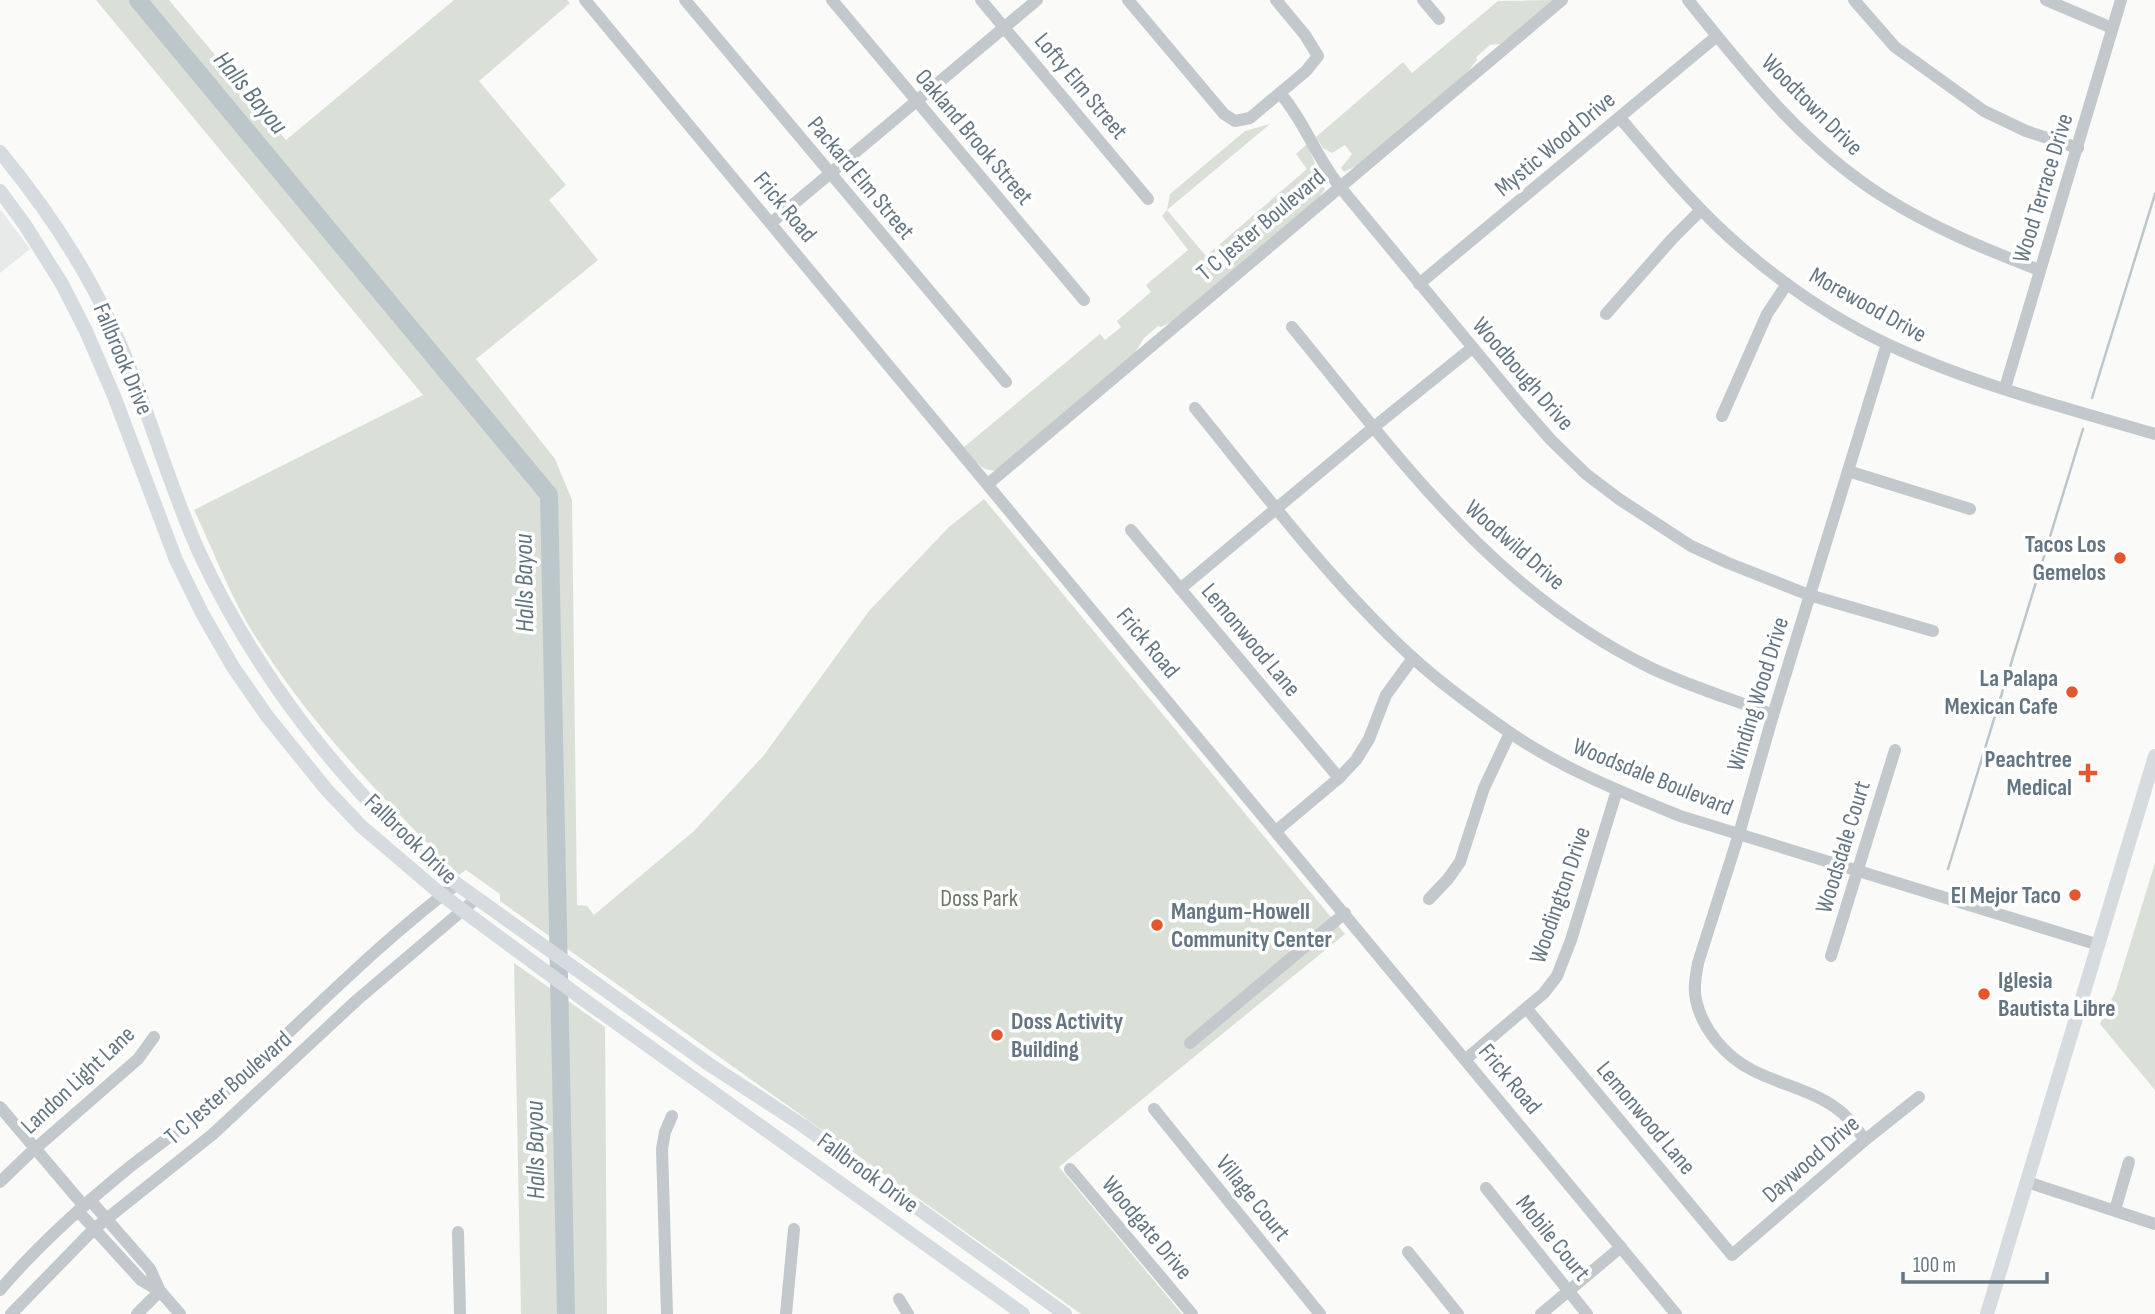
<svg xmlns="http://www.w3.org/2000/svg" width="2155" height="1314" viewBox="0 0 2155 1314" font-family="'Sofia Sans Condensed',sans-serif">
<rect width="100%" height="100%" fill="#fafaf8"/>
<!-- built -->
<path fill="#e8e9e9" d="M0 209 30 249 0 273Z"/>
<!-- green -->
<g fill="#dadfd7">
<path d="M96 0H169L286 140 454 0H567L570 3 479 81 566 185 549 200 598 260 476 359 555 459 572 500 577 905 587 906 594 915 694 831 764 755 869 611 949 527 984 499 1345 934 1059 1167 1182 1314H1081L500 901V894L466 870 459 875C382 798 306 720 249 626 228 591 212 547 194 510L423 395Z"/>
<path d="M1554 0 1510 37 1500 44 1490 45 1476 57 1477 60 1465 75 1358 165 1344 172 1341 168 1352 154 1345 145 1332 153 1323 148 1316 137 1403 62 1412 73 1498 1Z"/>
<path d="M1270 124 1167 210 1206 256 1307 169 1296 154 1307 144 1315 163 1312 174 1325 189 1318 199 1177 319 1161 327 1158 326 1144 338 1135 353 997 470C982 473 973 458 964 447L1100 334 1105 340 1121 327 1117 321 1151 292 1146 285 1188 250 1162 216 1167 210 1170 194 1245 131Z"/>
<path d="M2155 863V1090L2100 1024 2116 990Z"/>
<path d="M514 963 605 1027 607 1314H521Z"/>
</g>
<g fill="none" stroke-linecap="round" stroke-linejoin="round">
<!-- stream -->
<g stroke="#bbc7cb" stroke-width="2.5">
<path d="M2092 398 2155 194"/>
<path d="M1948 869 2083 429"/>
</g>
<!-- river -->
<path stroke="#bbc7cb" stroke-width="18" d="M138 0 549 495 566 1314"/>
<!-- minor -->
<g stroke="#c3c8cc" stroke-width="12">
<path d="M585 0 1676 1314"/>
<path d="M685 0 1006 382"/>
<path d="M832 0 1084 300"/>
<path d="M981 0 1148 199"/>
<path d="M1128 0 1224 114 1235 121 1250 118 1306 71 1318 56 1305 35 1276 0"/>
<path d="M1423 0 1439 19"/>
<path d="M1688 0C1746 72 1804 147 1884 197 1933 228 1985 249 2039 270"/>
<path d="M1854 0 1895 47 1984 111 2026 131 2078 148"/>
<path d="M2046 0 2112 28"/>
<path d="M1280 93C1305 122 1316 157 1340 187L1522 407 1551 440 1586 474 1619 499 1691 546 1728 563 1809 595 1933 631"/>
<path d="M1620 118C1654 158 1688 199 1727 235 1775 279 1830 317 1889 345 1973 384 2066 408 2155 434"/>
<path d="M771 223 1037 0"/>
<path d="M1419 284 1717 36"/>
<path d="M1606 314 1672 239 1701 210"/>
<path d="M1292 327C1399 457 1493 591 1649 667 1688 686 1732 699 1773 715"/>
<path d="M2005 388 2121 0"/>
<path d="M1195 408C1264 493 1331 582 1412 657 1441 684 1476 709 1509 732 1561 768 1621 792 1680 816L2099 945"/>
<path d="M1722 416 1767 314 1787 284"/>
<path d="M1848 471 1970 509"/>
<path d="M988 484 1562 0"/>
<path d="M1131 530 1339 778"/>
<path d="M1180 589 1374 427 1472 348"/>
<path d="M1276 831 1339 778 1356 760 1369 739 1386 695 1413 658"/>
<path d="M1429 899 1448 879 1460 862 1484 788 1510 733"/>
<path d="M1831 956 1895 750"/>
<path d="M1527 1009 1732 1255 1865 1140 1919 1097"/>
<path d="M1190 1043 1345 913"/>
<path d="M1466 1059 1544 993 1557 976 1571 940 1617 790"/>
<path d="M0 1107 84 1206"/>
<path d="M1154 1109 1320 1314"/>
<path d="M1865 1140C1856 1128 1848 1116 1836 1108 1811 1090 1779 1084 1752 1070 1726 1057 1702 1029 1696 1000 1693 988 1696 975 1698 963L1739 834 1773 715 1887 344"/>
<path d="M1070 1169 1192 1314"/>
<path d="M0 1182 28 1155 138 1059 154 1037"/>
<path d="M2027 1182 2155 1224"/>
<path d="M1486 1188 1587 1314"/>
<path d="M90 1200 150 1269 160 1291 180 1314"/>
<path d="M2115 1210 2129 1162"/>
<path d="M78 1211 141 1280 160 1291"/>
<path d="M458 1232 460 1314"/>
<path d="M1408 1252 1458 1314"/>
<path d="M0 1290C39 1244 84 1204 131 1166 158 1145 185 1126 211 1104 294 1031 369 950 457 884"/>
<path d="M899 1299 908 1314"/>
<path d="M11 1314 94 1229 213 1134 357 1000 477 898"/>
<path d="M137 1314 160 1291"/>
<path d="M667 1314 662 1149 665 1132 672 1116"/>
<path d="M786 1314 794 1229"/>
<path d="M1541 1314 1621 1247"/>
</g>
<!-- major -->
<g stroke="#d6dbdf" stroke-width="14">
<path d="M0 152C42 203 81 260 109 320 145 395 165 477 199 552 257 677 350 797 457 884L710 1065 802 1125 1065 1314"/>
<path d="M0 191 25 225 62 284 86 331 114 396 176 560 202 613 233 667 267 716 326 789 361 826 442 895 587 1002 1023 1314"/>
<path d="M1987 1314 2155 756"/>
</g>
</g>
<!-- markers -->
<g fill="#e4572e" stroke="#fff" stroke-width="2.5">
<circle cx="2120" cy="558" r="7"/>
<circle cx="2072" cy="692" r="7"/>
<path d="M2084.5 762.5h7v7h7v7h-7v7h-7v-7h-7v-7h7z"/>
<circle cx="2075" cy="895" r="7"/>
<circle cx="1157" cy="925" r="7"/>
<circle cx="1984" cy="994" r="7"/>
<circle cx="997" cy="1035" r="7"/>
</g>
<g text-anchor="middle" dominant-baseline="central" stroke-width="7" stroke-linejoin="round" paint-order="stroke">
<!-- street labels -->
<g font-size="24" fill="#657683" stroke="#fff">
<text transform="translate(1081 86) rotate(50)">Lofty Elm Street</text>
<text transform="translate(1812 105) rotate(45)">Woodtown Drive</text>
<text transform="translate(974 137) rotate(50)">Oakland Brook Street</text>
<text transform="translate(1555 144) rotate(-40)">Mystic Wood Drive</text>
<text transform="translate(861 178) rotate(50)">Packard Elm Street</text>
<text transform="translate(2043 188) rotate(-73)">Wood Terrace Drive</text>
<text transform="translate(785 207) rotate(50)">Frick Road</text>
<text transform="translate(1261 225) rotate(-40)">T C Jester Boulevard</text>
<text transform="translate(1868 305) rotate(29)">Morewood Drive</text>
<text transform="translate(123 359) rotate(67)">Fallbrook Drive</text>
<text transform="translate(1523 374) rotate(49)">Woodbough Drive</text>
<text transform="translate(1515 545) rotate(41)">Woodwild Drive</text>
<text transform="translate(1251 640) rotate(50)">Lemonwood Lane</text>
<text transform="translate(1148 643) rotate(50)">Frick Road</text>
<text transform="translate(1758 694) rotate(-73)">Winding Wood Drive</text>
<text transform="translate(1653 777) rotate(22)">Woodsdale Boulevard</text>
<text transform="translate(411 839) rotate(44)">Fallbrook Drive</text>
<text transform="translate(1843 847) rotate(-73)">Woodsdale Court</text>
<text transform="translate(1560 895) rotate(-71)">Woodington Drive</text>
<text transform="translate(1510 1079) rotate(50)">Frick Road</text>
<text transform="translate(78 1080) rotate(-43)">Landon Light Lane</text>
<text transform="translate(228 1088) rotate(-41)">T C Jester Boulevard</text>
<text transform="translate(1646 1118) rotate(50)">Lemonwood Lane</text>
<text transform="translate(1811 1159) rotate(-41)">Daywood Drive</text>
<text transform="translate(868 1173) rotate(36)">Fallbrook Drive</text>
<text transform="translate(1253 1198) rotate(51)">Village Court</text>
<text transform="translate(1147 1228) rotate(50)">Woodgate Drive</text>
<text transform="translate(1553 1238) rotate(51)">Mobile Court</text>
</g>
<!-- poi labels -->
<g font-size="24" font-weight="bold" fill="#657683" stroke="#fff" text-anchor="end">
<text x="2106" y="544">Tacos Los<tspan x="2106" dy="28">Gemelos</tspan></text>
<text x="2058" y="678">La Palapa<tspan x="2058" dy="28">Mexican Cafe</tspan></text>
<text x="2072" y="759">Peachtree<tspan x="2072" dy="28">Medical</tspan></text>
<text x="2061" y="895">El Mejor Taco</text>
<text x="1171" y="911" text-anchor="start">Mangum-Howell<tspan x="1171" dy="28">Community Center</tspan></text>
<text x="1998" y="980" text-anchor="start">Iglesia<tspan x="1998" dy="28">Bautista Libre</tspan></text>
<text x="1011" y="1021" text-anchor="start">Doss Activity<tspan x="1011" dy="28">Building</tspan></text>
</g>
<!-- park labels -->
<g font-size="24" fill="#687a64" stroke="#fff">
<text x="979" y="898">Doss Park</text>
</g>
<!-- water labels -->
<g font-size="26" font-style="italic" fill="#60757c" stroke="#fff">
<text transform="translate(250 93) rotate(50)">Halls Bayou</text>
<text transform="translate(525 583) rotate(-91)">Halls Bayou</text>
<text transform="translate(536 1150) rotate(-91)">Halls Bayou</text>
</g>
</g>
<!-- scale -->
<path d="M1903 1272v10h144v-10" fill="none" stroke="#657683" stroke-width="3.5"/>
<text x="1913" y="1272" font-size="21" fill="#657683" stroke="#ffffff" stroke-width="5" paint-order="stroke">100 m</text>
</svg>
